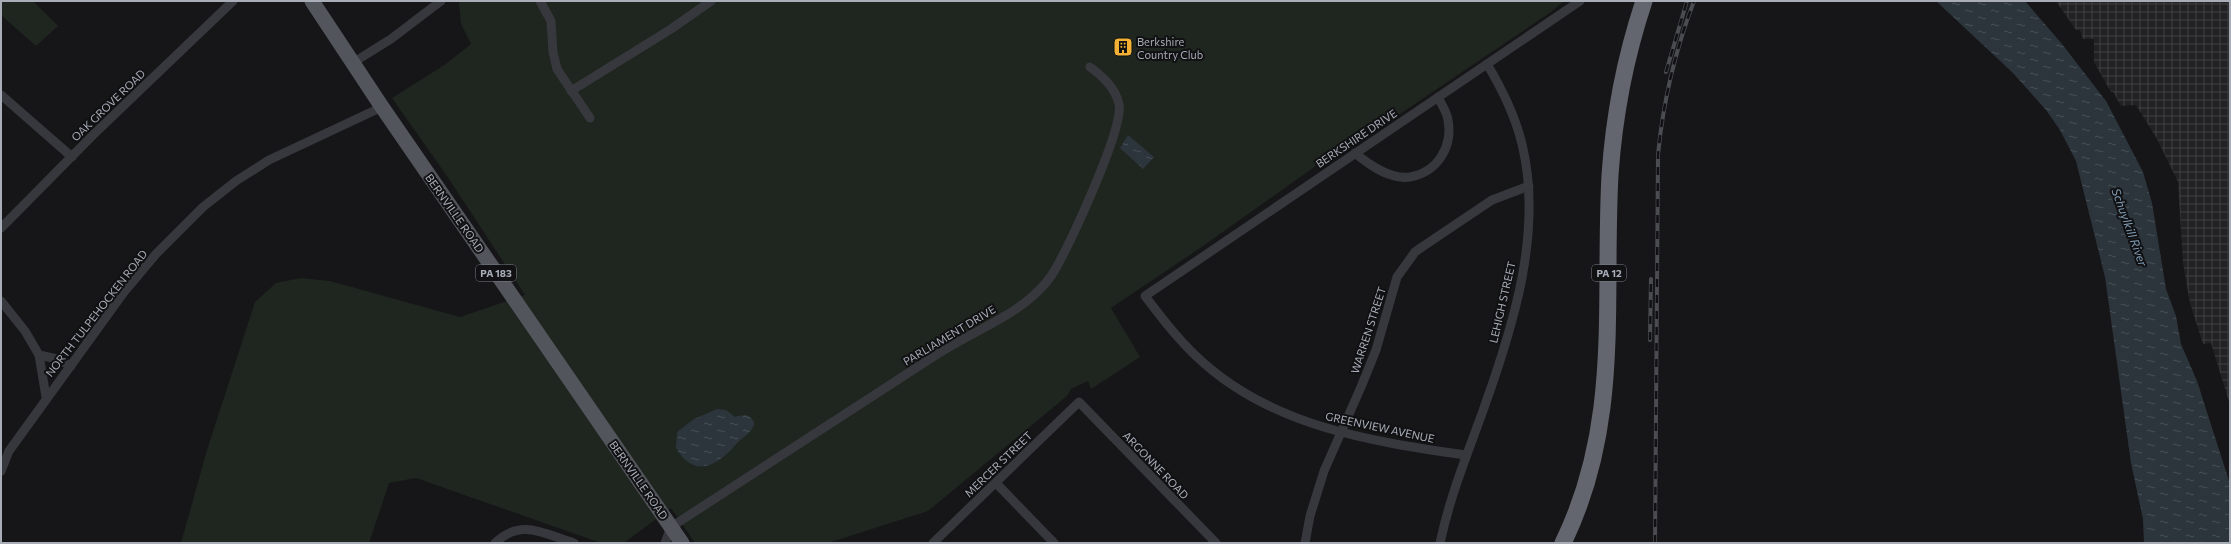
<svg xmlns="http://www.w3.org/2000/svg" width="2231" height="544" viewBox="0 0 2231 544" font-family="Commissioner,sans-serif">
<defs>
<pattern id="industrial-grid" width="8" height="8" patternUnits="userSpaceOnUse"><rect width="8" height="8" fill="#222225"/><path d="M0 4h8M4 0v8" fill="none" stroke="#3f3f43"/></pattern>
<pattern id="water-ripples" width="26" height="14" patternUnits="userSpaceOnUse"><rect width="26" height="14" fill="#2c353c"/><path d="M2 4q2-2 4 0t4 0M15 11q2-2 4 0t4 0" fill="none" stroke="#485056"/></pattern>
</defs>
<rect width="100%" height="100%" fill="#161618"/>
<!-- industrial -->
<path fill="url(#industrial-grid)" d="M2056 1H2230V405L2211 343 2203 344 2190 303 2183 263 2178 182 2157 139 2136 105 2121 106 2113 92H2111L2094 62V39H2083L2080 30H2076Z"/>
<!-- green -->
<g fill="#1e261f">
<path d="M1 1H33L58 26 36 46 1 15Z"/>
<path d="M461 1H1564L1551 12 1391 120 1317 165 1203 246 1111 308 1140 357 1091 389 1088 381 1071 389 1067 396 928 511 828 543H695L671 508 624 543H601L416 478 389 483 369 543H181L207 450 255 302 276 283 301 278 330 281 460 317 525 295 449 179 392 98 446 64 471 44 461 24 459 3Z"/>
</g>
<!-- water -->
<g fill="url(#water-ripples)">
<path d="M1936 1H2025L2062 44 2106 101 2143 172 2152 203 2166 289 2176 316 2181 344 2197 381 2230 484V543H2144L2143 519 2131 463 2105 277 2076 161 2060 130 2046 110 2013 73Z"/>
<path d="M1128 135 1154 157 1143 169 1120 148Z"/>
<path d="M717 409 726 410 735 417C743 415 749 413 754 422V425C750 434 743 437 737 443 719 465 695 480 676 448L677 432 694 419Z"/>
</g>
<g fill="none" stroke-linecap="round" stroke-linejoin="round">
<!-- minor -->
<g stroke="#37383d" stroke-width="9">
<path d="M540 1 551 21 553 52 557 69 590 118"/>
<path d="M354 62 391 39 441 1"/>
<path d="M571 91 671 29 711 1"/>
<path d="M1 95 72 157"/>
<path d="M1355 153C1368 164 1391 180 1410 177 1438 172 1453 146 1448 120 1447 112 1441 104 1438 97"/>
<path d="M1 228 94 134 233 1"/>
<path d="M1 301 25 331 39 355 46 397"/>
<path d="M39 355 57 359 71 366"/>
<path d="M1465 455C1369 441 1269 426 1196 356 1177 338 1161 317 1145 296L1580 1"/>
<path d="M1 471 9 451 124 292 156 254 203 207 236 181 269 160 382 107"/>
<path d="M996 483 1054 543"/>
<path d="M495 543C521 518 544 534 574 543"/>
<path d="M665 543 671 527C760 470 848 412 936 355 966 335 1008 319 1034 295 1043 287 1050 279 1056 268 1070 243 1124 129 1119 104 1115 87 1102 76 1090 67"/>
<path d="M933 543 1079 402 1216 543"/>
<path d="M1305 543 1310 516 1324 471 1361 387 1376 350 1397 277 1415 252 1422 247 1492 200 1529 186"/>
<path d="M1440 543C1451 492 1468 453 1485 405 1514 324 1543 230 1522 144 1515 115 1502 89 1487 64"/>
</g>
<!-- primary -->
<path stroke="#53555c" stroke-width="15" d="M312 1 382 107 682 543"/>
<!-- motorway -->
<path stroke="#63666e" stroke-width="17" d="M1563 543C1622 422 1603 304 1610 175 1614 116 1625 58 1644 1"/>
<!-- rail casing -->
<g stroke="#4a4c52" stroke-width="4">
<g id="rail">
<path d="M1666 72 1687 1"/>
<path d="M1650 340 1651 279"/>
<path d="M1655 543 1658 155C1663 102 1675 51 1694 1"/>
</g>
</g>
<!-- rail -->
<use href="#rail" stroke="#111113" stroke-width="2.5" stroke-dasharray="8" stroke-linecap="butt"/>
</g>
<!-- icons -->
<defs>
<g id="building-square" transform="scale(1)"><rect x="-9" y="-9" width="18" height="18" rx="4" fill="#f2b134" stroke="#111113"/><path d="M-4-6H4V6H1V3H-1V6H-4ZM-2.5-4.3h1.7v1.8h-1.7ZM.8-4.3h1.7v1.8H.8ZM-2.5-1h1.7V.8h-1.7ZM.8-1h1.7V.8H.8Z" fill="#111"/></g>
</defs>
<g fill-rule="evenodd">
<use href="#building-square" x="1123" y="47"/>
</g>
<g text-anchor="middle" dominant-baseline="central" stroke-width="4" stroke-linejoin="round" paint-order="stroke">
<!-- shield labels -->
<g fill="#111113" stroke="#7b7e86" stroke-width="1">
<rect x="476" y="265" width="40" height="16" rx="3"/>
<rect x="1592" y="265" width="34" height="16" rx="3"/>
</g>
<g font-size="10" font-weight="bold" fill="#a8adb8">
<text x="496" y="273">PA 183</text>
<text x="1609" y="273">PA 12</text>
</g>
<!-- poi labels -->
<g font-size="11" fill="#a8adb8" stroke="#111113" text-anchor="start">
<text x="1137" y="41">Berkshire<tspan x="1137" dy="13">Country Club</tspan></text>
</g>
<!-- street labels -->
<g font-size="11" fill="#a8adb8" stroke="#111113">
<text transform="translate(108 105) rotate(-44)">OAK GROVE ROAD</text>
<text transform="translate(1356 138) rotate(-34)">BERKSHIRE DRIVE</text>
<text transform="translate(455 213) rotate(55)">BERNVILLE ROAD</text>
<text transform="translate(1502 302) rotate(-77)">LEHIGH STREET</text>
<text transform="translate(96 313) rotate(-52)">NORTH TULPEHOCKEN ROAD</text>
<text transform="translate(1368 330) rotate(-72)">WARREN STREET</text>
<text transform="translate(949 335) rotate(-31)">PARLIAMENT DRIVE</text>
<text transform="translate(1380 427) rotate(12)">GREENVIEW AVENUE</text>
<text transform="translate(998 464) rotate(-44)">MERCER STREET</text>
<text transform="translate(1156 465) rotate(46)">ARGONNE ROAD</text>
<text transform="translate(639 480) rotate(55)">BERNVILLE ROAD</text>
</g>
<!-- water labels -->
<g font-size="12" font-style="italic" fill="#7f9bb3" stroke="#111113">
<text transform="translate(2130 227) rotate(70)">Schuylkill River</text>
</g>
</g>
<!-- border -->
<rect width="2231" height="544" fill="none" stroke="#a8adb8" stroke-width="4"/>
</svg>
